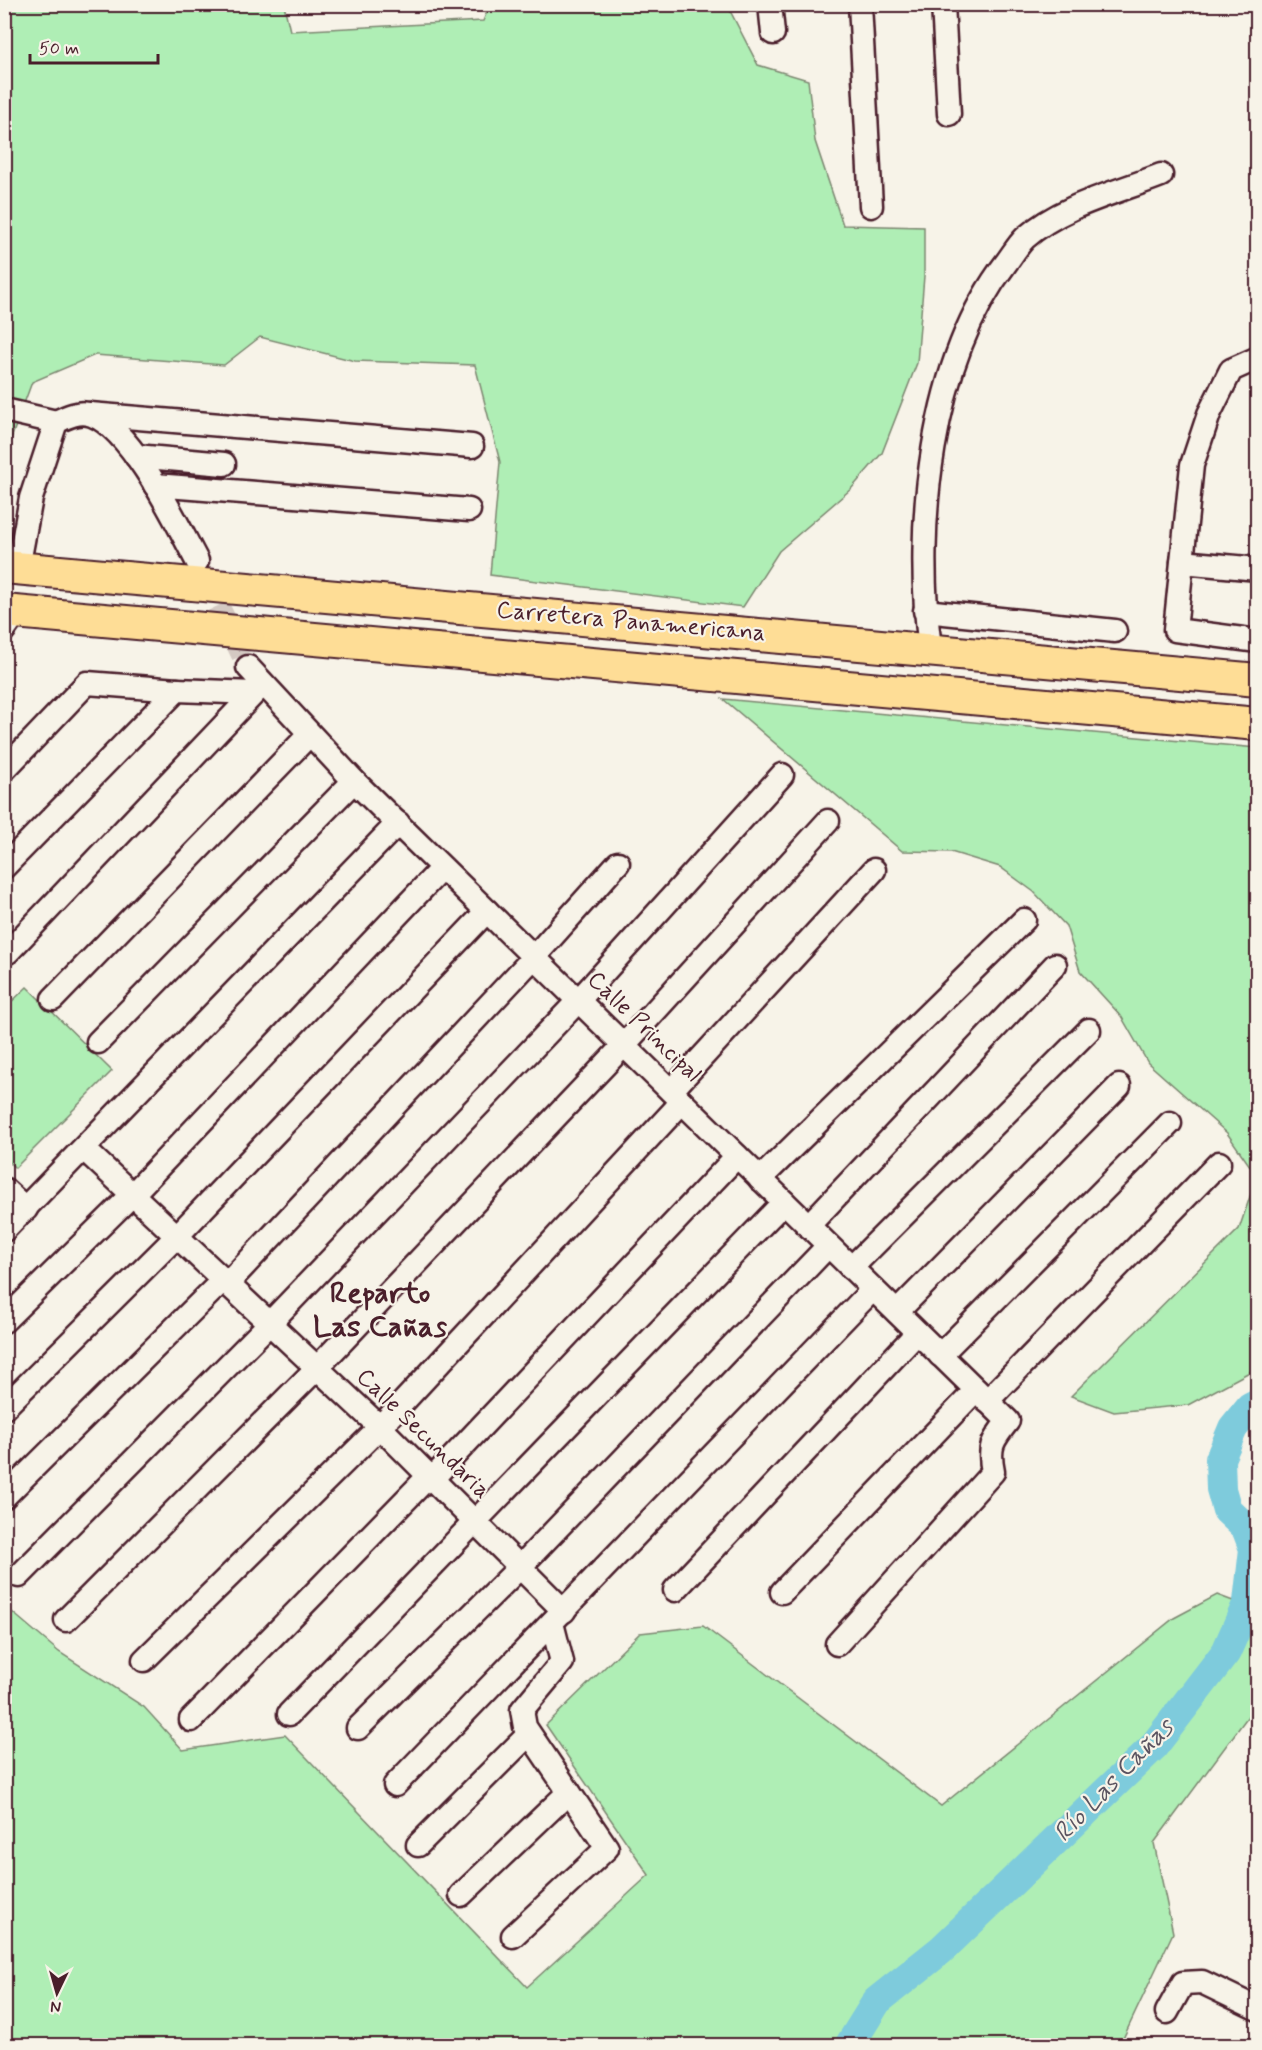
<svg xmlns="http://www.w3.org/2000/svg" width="1262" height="2050" viewBox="0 0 1262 2050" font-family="Mynerve,sans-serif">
<rect width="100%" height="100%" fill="#f7f3e8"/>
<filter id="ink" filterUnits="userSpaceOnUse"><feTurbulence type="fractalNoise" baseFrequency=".0167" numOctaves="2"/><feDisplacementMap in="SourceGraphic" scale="12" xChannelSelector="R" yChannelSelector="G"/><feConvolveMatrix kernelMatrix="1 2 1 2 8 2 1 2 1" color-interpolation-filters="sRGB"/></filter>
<g filter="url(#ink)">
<!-- green -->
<g fill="#afeeb5" stroke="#7c8670" stroke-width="1.5">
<path d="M5 5H284L290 31 483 21 490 5H727L758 65 808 80 815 141 843 225 924 227V276L917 363 882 453 851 489 779 551 743 607 490 575 500 462 475 365 355 361 260 337 224 365 95 355 32 382 5 455Z"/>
<path d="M723 699 1257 748V1368L1188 1405 1114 1412 1071 1396 1239 1229 1257 1176 1227 1133 1148 1063 1121 1016 1080 971 1066 926 1034 892 1000 867 951 852 902 851Z"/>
<path d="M27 987 112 1071 15 1168 5 1158 4 1009Z"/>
<path d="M1217 1595 1257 1610V1704L1154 1843 1173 1933 1120 2045H5V1606L59 1652 144 1707 183 1750 285 1735 527 1987 649 1875 546 1725 640 1633 703 1626 941 1806 1174 1618Z"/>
</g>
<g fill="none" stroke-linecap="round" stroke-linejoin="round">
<!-- river -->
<path stroke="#7ecbdc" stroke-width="30" d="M849 2046 877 2001 941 1950 1153 1747 1226 1652 1248 1602 1254 1549 1246 1528 1227 1510 1221 1489 1220 1459 1233 1428 1250 1407 1258 1403"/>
<!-- minor-tunnel -->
<path stroke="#d4c9c2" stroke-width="22" stroke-dasharray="22 11" stroke-linecap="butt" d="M204 576 248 667"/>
<!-- minor casing -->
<g stroke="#4a1f2b" stroke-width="27">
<g id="minor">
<path d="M770 4 773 33"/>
<path d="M860 4 871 206"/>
<path d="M943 4 949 114"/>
<path d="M1258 358 1231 370 1209 414 1192 465 1175 630 1258 641"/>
<path d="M4 410 56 422"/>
<path d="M90 414 472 446"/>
<path d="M56 422C66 417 80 410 92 415 133 431 176 522 197 561"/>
<path d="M136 456 224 464"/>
<path d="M155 485 469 510"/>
<path d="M1182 562 1258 569"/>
<path d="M18 568 31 498 56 422"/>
<path d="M925 611 1115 631"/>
<path d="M4 630 16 613"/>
<path d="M930 648C914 528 930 362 1006 263 1012 255 1018 245 1025 238 1062 205 1116 193 1161 175"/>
<path d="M248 667 354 781 1008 1421C992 1441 988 1447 993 1472L837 1644"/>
<path d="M4 770 87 683 177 690"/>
<path d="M4 867 177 690 254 693"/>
<path d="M8 952 263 684"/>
<path d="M53 999 309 735"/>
<path d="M98 1042 354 781"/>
<path d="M671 1091 874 870"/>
<path d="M85 1150 380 1427 564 1611"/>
<path d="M760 1179 1024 920"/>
<path d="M4 1189 26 1209"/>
<path d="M808 1226 1055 965"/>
<path d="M4 1230 398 823"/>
<path d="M851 1268 1089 1030"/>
<path d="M227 1284 534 957 618 863"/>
<path d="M897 1312 1119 1086"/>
<path d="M4 1321 132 1195 442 868"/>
<path d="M940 1355 1170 1123"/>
<path d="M987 1401 1219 1163"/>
<path d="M4 1408 177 1236 487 911"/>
<path d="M432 1479 737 1156"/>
<path d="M4 1497 223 1280"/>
<path d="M19 1576 269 1324 578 1001 782 775"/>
<path d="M675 1590 917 1333"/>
<path d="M782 1592 976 1390"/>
<path d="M66 1620 316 1369 624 1045 828 821"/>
<path d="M144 1660 380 1427 682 1102"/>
<path d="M289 1714 784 1202"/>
<path d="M191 1720 429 1476"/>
<path d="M358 1728 520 1567 828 1246"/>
<path d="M395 1785 873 1289"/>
<path d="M418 1845 529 1734"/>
<path d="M461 1895 569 1792"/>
<path d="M513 1936 607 1848 525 1727 522 1710 562 1662 552 1623"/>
<path d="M1167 2012 1183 1983 1202 1982 1258 2009"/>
</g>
</g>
<!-- highway casing -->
<g stroke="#4a1f2b" stroke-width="36">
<g id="highway">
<path d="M4 567 1258 680"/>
<path d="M4 611 1258 724"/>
</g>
</g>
<!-- minor -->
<use href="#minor" stroke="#f7f3e8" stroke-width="22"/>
<!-- highway -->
<use href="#highway" stroke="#fedd96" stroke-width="32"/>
</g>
</g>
<g text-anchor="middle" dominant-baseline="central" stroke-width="4.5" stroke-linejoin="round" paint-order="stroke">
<!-- street labels -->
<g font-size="24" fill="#4a1f2b" stroke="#f7f3e8">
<text transform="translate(631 622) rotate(5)">Carretera Panamericana</text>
<text transform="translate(644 1027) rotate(44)">Calle Principal</text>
<text transform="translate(423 1434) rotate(44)">Calle Secundaria</text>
</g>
<!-- water labels -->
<g font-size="26" font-style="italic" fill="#5a5360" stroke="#f7f3e8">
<text transform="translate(1114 1781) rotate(-46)">Río Las Cañas</text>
</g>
<!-- district labels -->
<g font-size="30" font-weight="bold" fill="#4a1f2b" stroke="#f7f3e8">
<text x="380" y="1293">Reparto<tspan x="380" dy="34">Las Cañas</tspan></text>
</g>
</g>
<!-- margin -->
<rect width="1262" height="2050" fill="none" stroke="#f7f3e8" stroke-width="24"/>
<rect x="12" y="12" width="1238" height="2026" fill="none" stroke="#4a1f2b" stroke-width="2" filter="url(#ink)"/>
<!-- north arrow -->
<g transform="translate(57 1993) rotate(185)" stroke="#f7f3e8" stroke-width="4.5" paint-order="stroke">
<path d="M0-4.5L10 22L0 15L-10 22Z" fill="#4a1f2b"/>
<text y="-9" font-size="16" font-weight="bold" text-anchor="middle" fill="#4a1f2b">N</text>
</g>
<!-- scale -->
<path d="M30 54v9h128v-9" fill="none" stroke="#4a1f2b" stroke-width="3"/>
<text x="39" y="54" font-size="18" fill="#4a1f2b" stroke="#f7f3e8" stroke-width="4.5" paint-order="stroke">50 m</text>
</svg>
